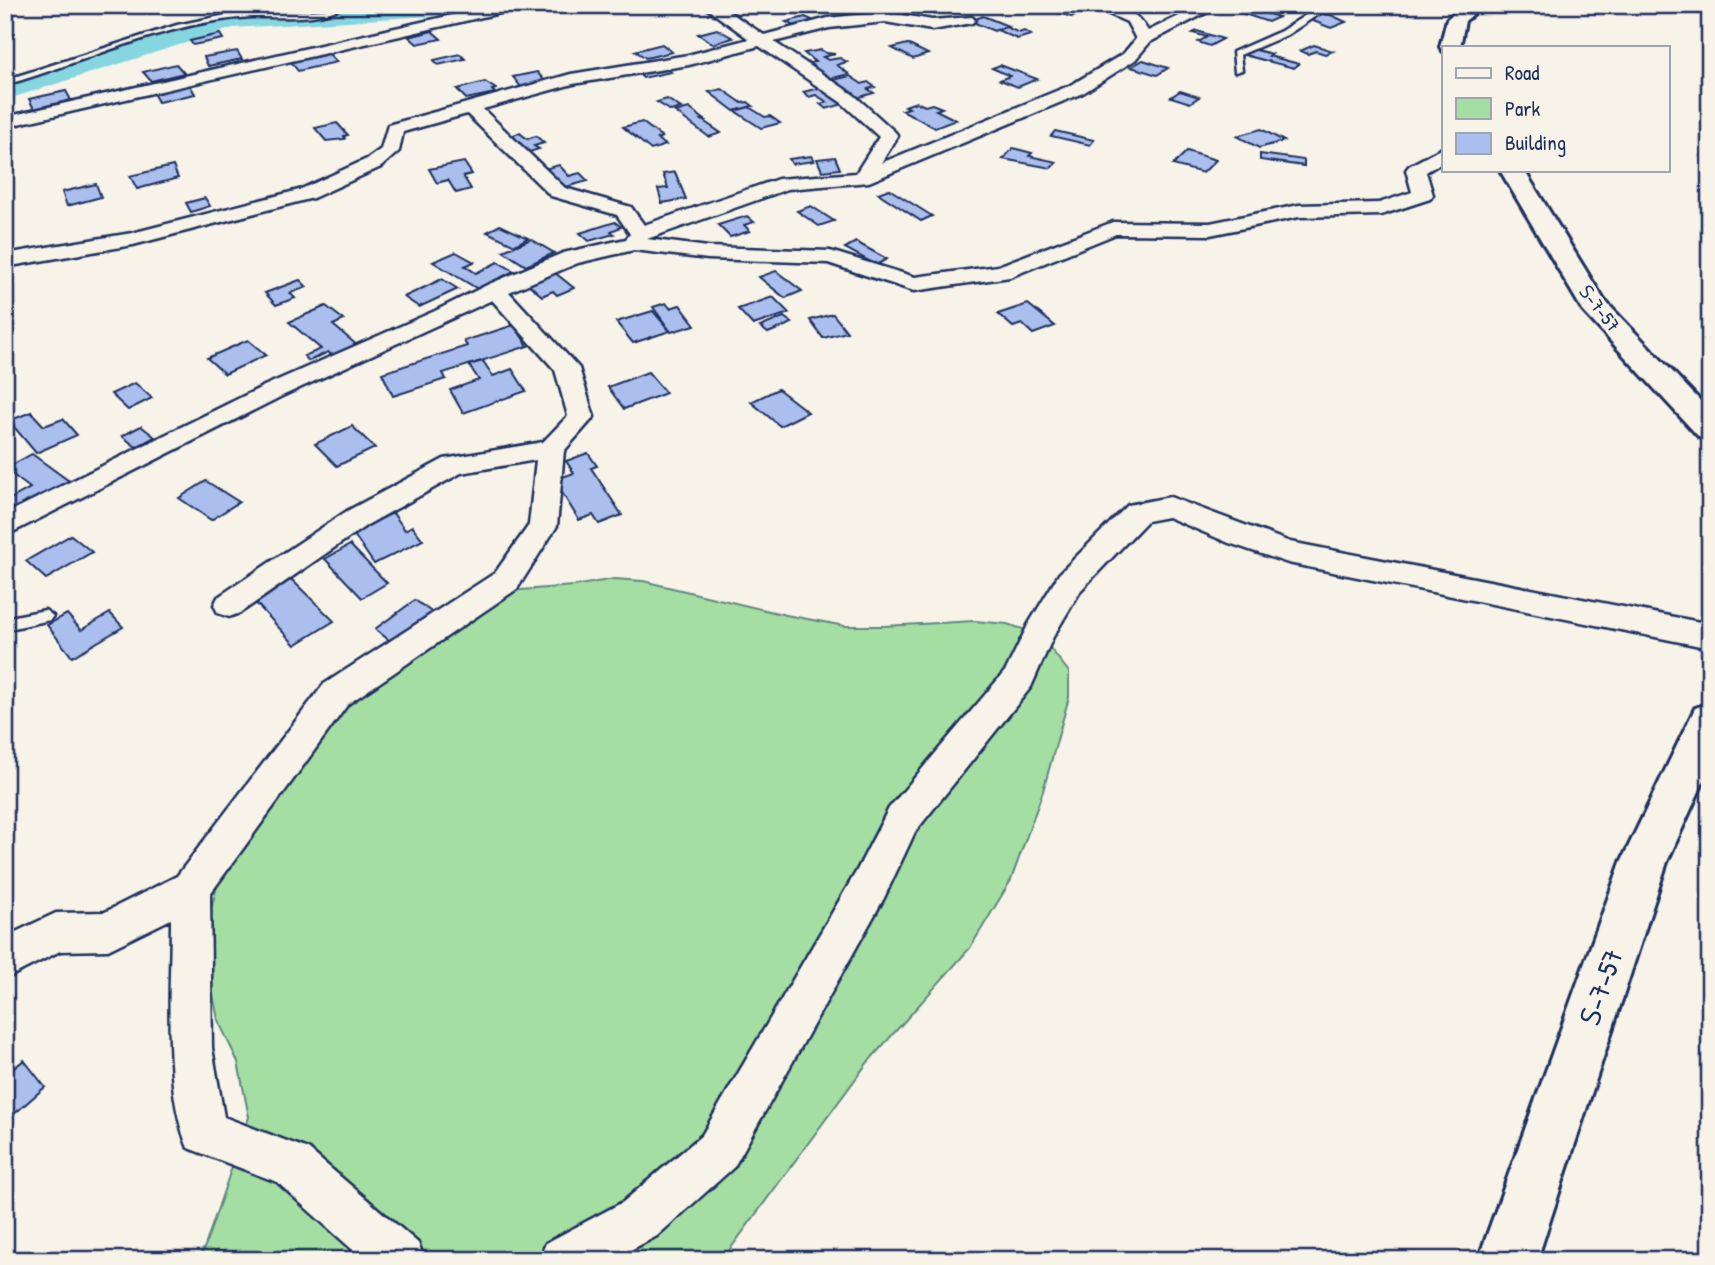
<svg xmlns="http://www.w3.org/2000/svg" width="1715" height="1265" viewBox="0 0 1715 1265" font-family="'Patrick Hand','Noto Sans Armenian',sans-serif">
<rect width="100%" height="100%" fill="#f7f3e8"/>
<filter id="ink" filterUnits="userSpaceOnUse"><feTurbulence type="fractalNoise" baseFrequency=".0143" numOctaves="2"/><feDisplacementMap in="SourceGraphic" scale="14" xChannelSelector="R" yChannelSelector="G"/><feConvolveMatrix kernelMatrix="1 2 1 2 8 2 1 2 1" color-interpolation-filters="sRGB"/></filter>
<g filter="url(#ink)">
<!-- green -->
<path fill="#a5dea2" stroke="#608680" stroke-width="2" d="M614 579 643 581 786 615 845 626H884L975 621 1007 624 1039 634 1069 672V697L1043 791 1011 880 970 948 868 1062 722 1260H197L205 1246 249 1117 238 1062 218 1020 208 968 210 913 219 879 314 739 369 683 507 591 574 586Z"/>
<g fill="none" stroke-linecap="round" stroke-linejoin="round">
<!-- river -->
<path fill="#85d6df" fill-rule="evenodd" d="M376 5H507L504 10 496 12 233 28 5 100V83L231 14Z"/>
</g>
<!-- building -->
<g fill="#abbfee" stroke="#1b2f5e" stroke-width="2">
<path d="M1059 6 1070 7 1084 14 1071 17 1051 10Z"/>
<path d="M1255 10 1279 17 1268 22 1244 14Z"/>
<path d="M1322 14 1331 15 1346 22 1331 28 1308 19Z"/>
<path d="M983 16 1008 26 994 31 970 21Z"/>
<path d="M805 17 817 22 798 28 786 22Z"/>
<path d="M1006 27 1019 33 1024 31 1031 35 1017 39 997 30Z"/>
<path d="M717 29 733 38 713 44 698 34Z"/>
<path d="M432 31 441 39 417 44 409 37Z"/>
<path d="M1197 31 1223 39 1210 46 1198 42 1207 37 1193 33Z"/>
<path d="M220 34 223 39 193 45 190 41Z"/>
<path d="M662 44 672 52 646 58 635 51Z"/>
<path d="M907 44 928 54 913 59 892 48Z"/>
<path d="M1314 45 1333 51 1325 54 1316 51 1308 54 1300 51Z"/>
<path d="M1252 49 1272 54 1269 56 1299 64 1294 68 1244 55Z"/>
<path d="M821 50 826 53 835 54 823 57 828 60 840 58 847 62 837 65 849 74 825 80 804 64 815 62 804 53Z"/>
<path d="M237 51 242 59 208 66 204 57Z"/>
<path d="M329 54 337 62 298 71 291 62Z"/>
<path d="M460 54 465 59 438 65 434 60Z"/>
<path d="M1143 60 1168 68 1157 75 1131 67Z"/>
<path d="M176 64 184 73 151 81 143 72Z"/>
<path d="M1000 65 1037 79 1018 87 1000 80 1010 76 992 68Z"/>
<path d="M667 68 671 72 643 78 639 74Z"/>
<path d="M537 72 546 82 521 87 513 77Z"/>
<path d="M850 76 862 84 868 82 875 87 868 89 874 93 853 99 829 81Z"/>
<path d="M485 82 496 89 492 90 495 93 466 99 457 89Z"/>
<path d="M190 85 195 94 158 102 153 93Z"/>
<path d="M823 87 847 103 826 109 820 104 827 102 816 95 809 97 803 92Z"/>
<path d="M722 89 742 103 748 102 753 106 734 111 709 92Z"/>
<path d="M66 91 71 100 34 109 29 99Z"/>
<path d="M1180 91 1199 97 1190 103 1171 97Z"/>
<path d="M667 99 681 108 671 111 657 102Z"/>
<path d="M916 102 925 106 932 104 942 108 936 110 956 120 935 128 902 110 909 108 905 106Z"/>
<path d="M749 107 765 117 770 116 780 123 761 128 735 111Z"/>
<path d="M689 108 705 120H702L721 133 709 137 675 112Z"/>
<path d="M642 122 662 137 657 139 666 145 651 150 623 127Z"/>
<path d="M337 123 348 135 344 136 345 139 326 141 315 128Z"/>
<path d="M1261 129 1284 141 1259 148 1237 136Z"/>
<path d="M1055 131 1094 140 1090 145 1051 136Z"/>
<path d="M520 133 527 139 536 136 544 143 534 146 539 149 526 153 506 137Z"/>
<path d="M1013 148 1032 153 1029 156 1057 162 1051 168 1003 159Z"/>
<path d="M1187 151 1216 160 1203 173 1173 165Z"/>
<path d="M1260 154 1304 160V166L1260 160Z"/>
<path d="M811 156 814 161 792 164 789 159Z"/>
<path d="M835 157 840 169 822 171 817 159Z"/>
<path d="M464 162 472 174 463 176 471 189 456 193 448 180 437 183 429 169Z"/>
<path d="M559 165 569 176 580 173 588 181 562 188 544 169Z"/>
<path d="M173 166 178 178 137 189 130 176Z"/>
<path d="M675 172 686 199 662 203 658 189 668 188 663 174Z"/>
<path d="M96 184 101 197 67 206 62 192Z"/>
<path d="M889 189 932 216 921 221 878 193Z"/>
<path d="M205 198 210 206 191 212 186 203Z"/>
<path d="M811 206 834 221 819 226 797 211Z"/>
<path d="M747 216 754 222 744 225 750 231 730 237 718 225Z"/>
<path d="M615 222 621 227 611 231 614 234 589 241 580 233Z"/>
<path d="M500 225 528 238 515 245 487 232Z"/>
<path d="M531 239 554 253 526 266 503 251Z"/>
<path d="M856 242 887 259 876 265 845 248Z"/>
<path d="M456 252 474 262 465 266 476 273 498 262 514 271 478 289 433 262Z"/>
<path d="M776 271 802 291 785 298 759 277Z"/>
<path d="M554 272 574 288 557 295 553 291 542 296 526 282Z"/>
<path d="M442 279 458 289 419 307 404 297Z"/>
<path d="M300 280 307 287 290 293 295 298 276 305 265 293Z"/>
<path d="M773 297 789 313 753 325 738 309Z"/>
<path d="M666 303 670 308 680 305 695 325 671 332 653 307Z"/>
<path d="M1028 304 1055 326 1033 334 1022 324 1013 327 998 314Z"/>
<path d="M326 306 344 320 333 325 358 346 334 357 328 352 309 361 304 356 321 349 289 322Z"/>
<path d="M653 311 670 331 633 343 616 322Z"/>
<path d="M833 314 847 332 823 338 810 320Z"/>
<path d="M784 317 792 323 768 333 760 327Z"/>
<path d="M514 325 528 346 443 373 446 379 393 396 382 373 467 346 464 341Z"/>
<path d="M248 340 266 355 225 374 207 358Z"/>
<path d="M483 361 493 376 512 369 526 391 463 413 450 390 479 380 469 365Z"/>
<path d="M648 372 666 393 624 409 608 387Z"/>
<path d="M135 383 152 398 128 410 111 394Z"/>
<path d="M778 389 808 412 780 426 751 402Z"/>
<path d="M31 412 44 426 63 419 77 435 36 453 9 421Z"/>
<path d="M141 426 155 437 136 447 122 436Z"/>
<path d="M352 426 375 448 337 466 315 444Z"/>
<path d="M588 453 597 466 591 468 622 515 599 524 593 515 579 520 554 480 574 473 566 461Z"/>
<path d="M32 454 69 481 5 517V502L30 488 5 469Z"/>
<path d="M206 481 239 502 211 520 179 498Z"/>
<path d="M393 513 405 530 412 526 423 540 374 564 352 532Z"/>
<path d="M71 535 92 552 46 579 26 561Z"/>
<path d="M350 545 387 583 362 598 325 559Z"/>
<path d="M289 577 334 621 295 645 252 599Z"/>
<path d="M415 600 434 614 394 644 375 629Z"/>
<path d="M110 613 123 627 72 657 47 625 67 614 81 630Z"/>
<path d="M24 1060 45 1087 5 1122V1075Z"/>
</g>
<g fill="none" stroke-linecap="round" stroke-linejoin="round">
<!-- service casing -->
<g stroke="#1b2f5e" stroke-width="5">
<g id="service">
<path d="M335 5H346C320 22 281 16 252 17 167 21 86 62 5 85V80L177 25 231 14 325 10Z"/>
<path d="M1314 5H1322V12L1287 35 1240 55 1242 70 1235 72 1233 52 1281 31 1315 9Z"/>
<path d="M45 610 53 616 50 620 5 630V618Z"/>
</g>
</g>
<!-- minor casing -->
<g stroke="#1b2f5e" stroke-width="5">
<g id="minor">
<path d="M496 5H524L517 9 5 127V117Z"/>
<path d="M702 5H719L764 35 828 18 885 12 932 20 972 17 975 20 972 23 932 30 885 22 829 28 774 42 854 95 895 132 898 136 881 163 1071 85 1123 54 1136 39 1127 22 1089 5C1116 5 1134 7 1148 31L1202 5H1221L1150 42 1135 60 1083 93 869 182 788 189 647 239 708 247 830 251 915 277 998 266 1113 222 1210 223 1299 205 1379 203 1412 192 1406 170 1409 166 1444 147V161L1426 172 1433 195 1430 199 1381 215 1299 217 1210 235 1116 234 1010 277 914 291 828 263 708 259 634 250 578 263 509 292 579 368 594 417 564 451 557 526 517 589 348 704 210 894 212 1048 224 1117 308 1149 418 1243 425 1260H364L277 1182 188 1148C162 1085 171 987 171 919L108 950 60 951 5 979V937L56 913 105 912 177 876 324 684 495 573 529 525 536 460 461 473 367 525 240 613 229 617 218 613 214 605 218 597 347 511 444 459 543 442 568 416 555 370 492 300 282 396 5 536V514L264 386 435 311 487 285 563 253 626 239 630 234 617 215 551 196 467 114 403 132 399 151 381 167 313 198 133 245 5 267V254L132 233 299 190 367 159 381 149 388 125 571 74 688 55 749 39ZM759 46 842 103 879 137 856 173 778 179 644 225 631 207 565 188 483 109 573 84 689 65Z"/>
<path d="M1170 497 1290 542 1710 624V648L1288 563 1229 543 1168 517 1147 521 1081 590 1053 637 1031 687 915 832 884 898 734 1167 657 1236 612 1260H539L546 1243 623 1202 702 1135 856 872 889 808 1006 670 1028 625 1059 574 1128 505Z"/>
</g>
</g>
<!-- tertiary casing -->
<g stroke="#1b2f5e" stroke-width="6">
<g id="tertiary">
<path d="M1463 5H1484L1465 21 1460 47H1444L1443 51 1440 47 1447 19Z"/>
<path d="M1500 170H1524L1604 300 1710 411V440L1699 437 1583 311Z"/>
<path d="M1710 703V767L1667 862 1537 1260H1478L1621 862 1695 708Z"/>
</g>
</g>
<!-- service -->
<use href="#service" fill="#f7f3e8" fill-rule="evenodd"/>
<!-- minor -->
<use href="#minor" fill="#f7f3e8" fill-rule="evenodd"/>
<!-- tertiary -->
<use href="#tertiary" fill="#f7f3e8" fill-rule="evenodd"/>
</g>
</g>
<g text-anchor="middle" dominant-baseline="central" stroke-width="6" stroke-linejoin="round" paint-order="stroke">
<!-- far-street labels -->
<g font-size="19" fill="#1b2f5e" stroke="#f7f3e8">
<text transform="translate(1600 308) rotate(52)">Տ-7-57</text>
</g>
<!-- near-street labels -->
<g font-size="28" fill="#1b2f5e" stroke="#f7f3e8">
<text transform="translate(1601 987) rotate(-71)">Տ-7-57</text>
</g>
</g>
<!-- margin -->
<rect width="1715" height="1265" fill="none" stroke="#f7f3e8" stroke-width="28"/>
<rect x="14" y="14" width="1687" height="1237" fill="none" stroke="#1b2f5e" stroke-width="2.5" filter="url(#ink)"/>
<!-- legend -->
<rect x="1442" y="46" width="228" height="126" fill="#f7f3e8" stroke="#9fa5b1" stroke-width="2"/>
<rect x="1456" y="68" width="35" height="10" fill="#f7f3e8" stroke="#9fa5b1" stroke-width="2"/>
<text x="1505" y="80" font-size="21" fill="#1b2f5e">Road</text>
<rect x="1456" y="98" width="35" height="21" fill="#a5dea2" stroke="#9fa5b1" stroke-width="2"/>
<text x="1505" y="116" font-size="21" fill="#1b2f5e">Park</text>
<rect x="1456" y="133" width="35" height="21" fill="#abbfee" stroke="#9fa5b1" stroke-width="2"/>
<text x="1505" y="150" font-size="21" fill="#1b2f5e">Building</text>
</svg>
